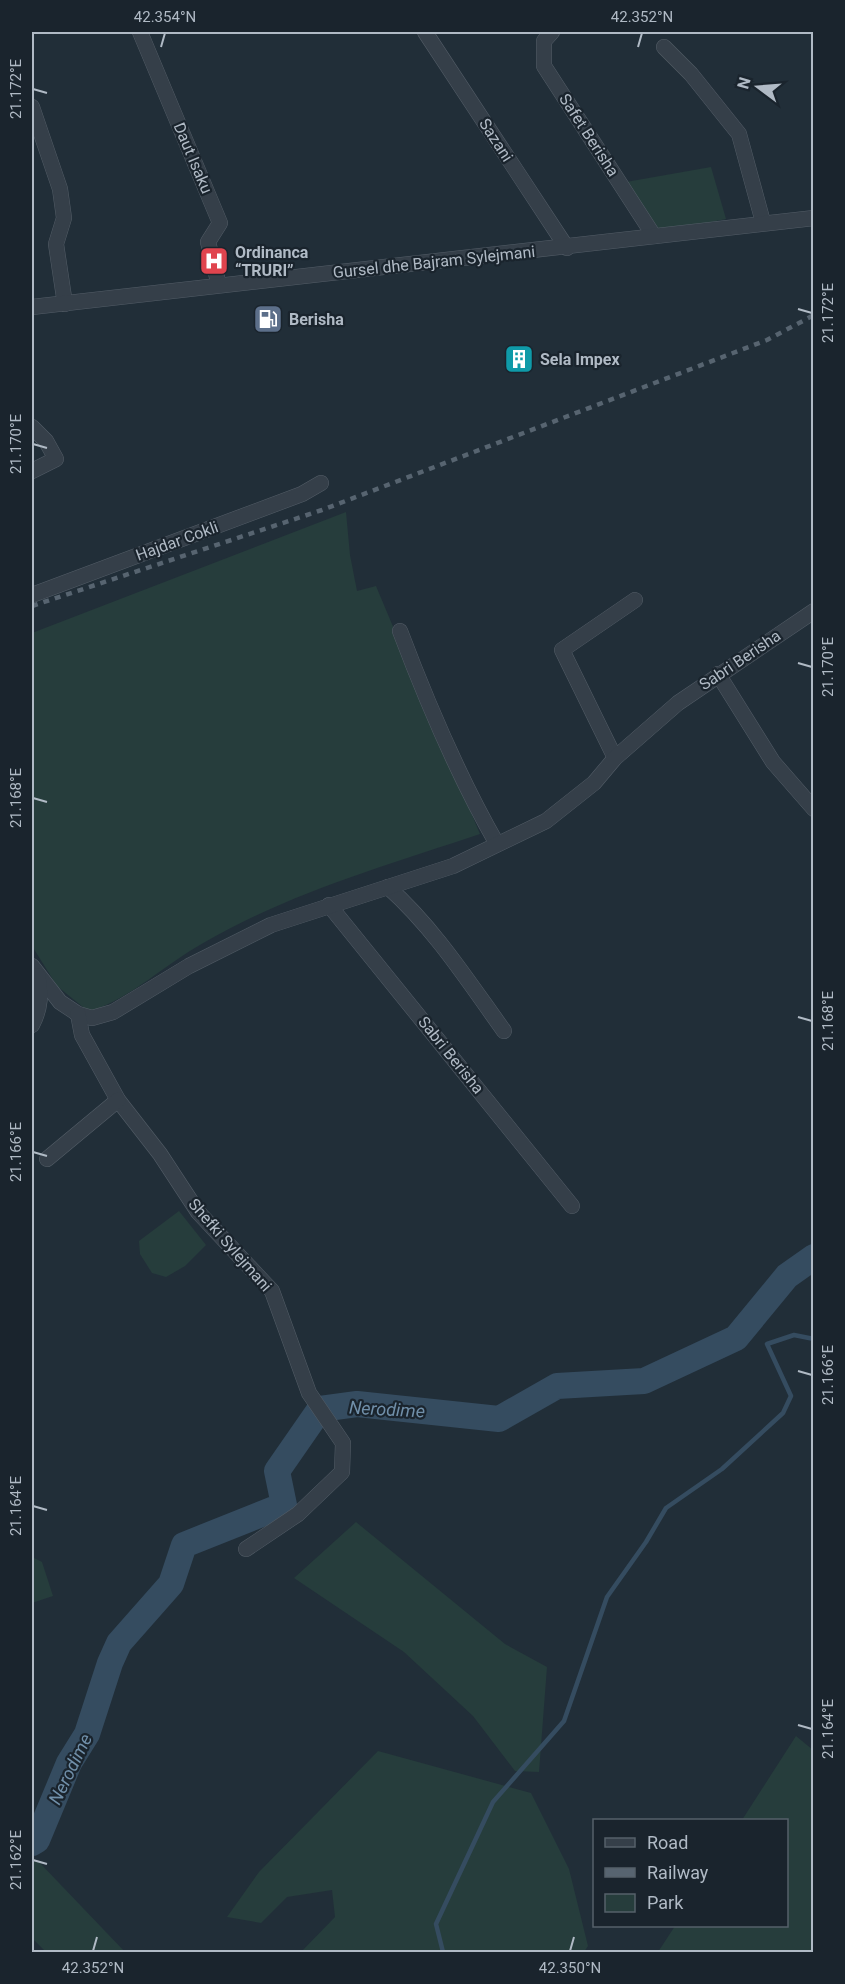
<svg xmlns="http://www.w3.org/2000/svg" width="845" height="1984" viewBox="0 0 845 1984" font-family="Roboto,sans-serif">
<rect width="100%" height="100%" fill="#212e38"/>
<!-- green -->
<g fill="#263d3c">
<path d="M711 167 726 219 661 232 626 182Z"/>
<path d="M346 512 350 555 357 591 376 586 480 834C387 865 290 893 205 942 163 965 135 996 89 1012L57 986 32 946V633Z"/>
<path d="M179 1211 206 1245 185 1266 166 1277 152 1273 140 1254 139 1241Z"/>
<path d="M356 1522 505 1644 547 1667 539 1772 515 1771 473 1716 404 1652 294 1578Z"/>
<path d="M32 1557 42 1562 53 1596 32 1603Z"/>
<path d="M796 1736 813 1750V1952H658L675 1926H786V1820H742Z"/>
<path d="M378 1751 531 1793 569 1869 588 1946 584 1952H301L335 1917 332 1890 287 1897 261 1923 227 1917 259 1872Z"/>
<path d="M38 1861 125 1952H46L32 1938V1862Z"/>
</g>
<g fill="none" stroke-linecap="round" stroke-linejoin="round">
<!-- stream -->
<path stroke="#354c60" stroke-width="4.5" d="M443 1952 436 1924 493 1802 564 1721 607 1597 646 1542 666 1508 722 1469 783 1413 791 1396 767 1344 794 1335 814 1339"/>
<!-- river -->
<path stroke="#354c60" stroke-width="26" d="M32 1843 37 1840 69 1763 87 1734 110 1663 119 1643 171 1584 184 1545 284 1505 277 1471 320 1409 357 1404 499 1419 557 1386 644 1381 736 1338 787 1276 814 1257"/>
<!-- minor casing -->
<g stroke="#535d67" stroke-width="16">
<g id="minor">
<path d="M140 32 220 223 208 242 219 285"/>
<path d="M425 32 567 248"/>
<path d="M552 32 544 41V66L654 236"/>
<path d="M664 47 691 74 739 134 763 222"/>
<path d="M32 107 60 189 64 218 56 244 65 304"/>
<path d="M32 307 814 218"/>
<path d="M32 427 46 441 56 459 32 471"/>
<path d="M32 595 302 494 321 483"/>
<path d="M400 631C428 705 458 776 497 844"/>
<path d="M718 674 773 762 814 809"/>
<path d="M615 758 562 650 635 600"/>
<path d="M388 887C434 928 468 981 504 1031"/>
<path d="M329 905 572 1206"/>
<path d="M32 966 60 1002 78 1014 92 1018 113 1012 189 966 271 925 453 866 546 821 594 783 615 758 678 703 814 611"/>
<path d="M78 1014 82 1035 118 1100 160 1154 198 1212 272 1291 309 1393 343 1443 342 1472 298 1514 246 1549"/>
<path d="M32 1025C41 1008 41 994 38 976"/>
<path d="M47 1159 118 1100"/>
</g>
</g>
<!-- minor -->
<use href="#minor" stroke="#353f49" stroke-width="15"/>
<!-- rail -->
<path stroke="#576470" stroke-width="4.5" stroke-dasharray="6 6" stroke-linecap="butt" d="M32 606 322 510 767 340 814 315"/>
</g>
<!-- ticks -->
<path fill="none" stroke="#b0bac5" stroke-width="2" d="M161 47 165 33M638 47 642 33M33 89 47 93M798 309 812 313M33 444 47 448M798 663 812 667M33 798 47 802M798 1017 812 1021M33 1152 47 1156M798 1371 812 1375M33 1506 47 1510M798 1725 812 1729M33 1860 47 1864M93 1951 97 1937M570 1951 574 1937"/>
<!-- icons -->
<defs>
<g id="hospital-square" transform="scale(1.5)"><rect x="-9" y="-9" width="18" height="18" rx="4" fill="#e0444e" stroke="#1a242d"/><path d="M-5-5h3v3.5h4V-5h3V5h-3V1.5h-4V5h-3Z" fill="#fff"/></g>
<g id="fuel-square" transform="scale(1.5)"><rect x="-9" y="-9" width="18" height="18" rx="4" fill="#5c6f8a" stroke="#1a242d"/><path d="M-5.5-6h7V0h2V4h1.3V-2.5L3-4.5l.8-.8L6-3V5H2.5V1h-1V6h-7ZM-4.2-4.7v3.2H.2V-4.7Z" fill="#fff"/></g>
<g id="building-square" transform="scale(1.5)"><rect x="-9" y="-9" width="18" height="18" rx="4" fill="#0f9aa8" stroke="#1a242d"/><path d="M-4-6H4V6H1V3H-1V6H-4ZM-2.5-4.3h1.7v1.8h-1.7ZM.8-4.3h1.7v1.8H.8ZM-2.5-1h1.7V.8h-1.7ZM.8-1h1.7V.8H.8Z" fill="#fff"/></g>
</defs>
<g fill-rule="evenodd">
<use href="#hospital-square" x="214" y="261"/>
<use href="#fuel-square" x="268" y="319"/>
<use href="#building-square" x="519" y="359"/>
</g>
<g text-anchor="middle" dominant-baseline="central" stroke-width="4.5" stroke-linejoin="round" paint-order="stroke">
<!-- street labels -->
<g font-size="16" fill="#b0bac5" stroke="#1a242d">
<text transform="translate(589 135) rotate(57)">Safet Berisha</text>
<text transform="translate(496 140) rotate(57)">Sazani</text>
<text transform="translate(193 158) rotate(67)">Daut Isaku</text>
<text transform="translate(434 262) rotate(-6)">Gursel dhe Bajram Sylejmani</text>
<text transform="translate(177 541) rotate(-20)">Hajdar Cokli</text>
<text transform="translate(740 660) rotate(-34)">Sabri Berisha</text>
<text transform="translate(451 1055) rotate(51)">Sabri Berisha</text>
<text transform="translate(230 1245) rotate(49)">Shefki Sylejmani</text>
</g>
<!-- poi labels -->
<g font-size="16" font-weight="bold" fill="#b0bac5" stroke="#1a242d" text-anchor="start">
<text x="235" y="252">Ordinanca<tspan x="235" dy="18">“TRURI”</tspan></text>
<text x="289" y="319">Berisha</text>
<text x="540" y="359">Sela Impex</text>
</g>
<!-- water labels -->
<g font-size="18" font-style="italic" fill="#708fa9" stroke="#1a242d">
<text transform="translate(387 1409) rotate(3)">Nerodime</text>
<text transform="translate(70 1769) rotate(-64)">Nerodime</text>
</g>
</g>
<!-- border -->
<rect width="845" height="1984" fill="none" stroke="#1a242d" stroke-width="66"/>
<!-- legend -->
<rect x="593" y="1819" width="195" height="108" fill="#1a242d" stroke="#56606a" stroke-width="1.5"/>
<rect x="605" y="1838" width="30" height="9" fill="#353f49" stroke="#56606a" stroke-width="1.5"/>
<text x="647" y="1849" font-size="18" fill="#b0bac5">Road</text>
<rect x="605" y="1868" width="30" height="9" fill="#576470" stroke="#56606a" stroke-width="1.5"/>
<text x="647" y="1879" font-size="18" fill="#b0bac5">Railway</text>
<rect x="605" y="1894" width="30" height="18" fill="#263d3c" stroke="#56606a" stroke-width="1.5"/>
<text x="647" y="1909" font-size="18" fill="#b0bac5">Park</text>
<!-- north arrow -->
<g transform="translate(758 87) rotate(286)" stroke="#1a242d" stroke-width="4.5" paint-order="stroke">
<path d="M0-4.5L10 22L0 15L-10 22Z" fill="#b0bac5"/>
<text y="-9" font-size="16" font-weight="bold" text-anchor="middle" fill="#b0bac5">N</text>
</g>
<rect x="33" y="33" width="779" height="1918" fill="none" stroke="#b0bac5" stroke-width="2"/>
<g font-size="15" text-anchor="middle" fill="#b0bac5">
<text x="165" y="22">42.354°N</text>
<text x="642" y="22">42.352°N</text>
<text transform="translate(16 89) rotate(-90)" y="5">21.172°E</text>
<text transform="translate(828 313) rotate(-90)" y="5">21.172°E</text>
<text transform="translate(16 444) rotate(-90)" y="5">21.170°E</text>
<text transform="translate(828 667) rotate(-90)" y="5">21.170°E</text>
<text transform="translate(16 798) rotate(-90)" y="5">21.168°E</text>
<text transform="translate(828 1021) rotate(-90)" y="5">21.168°E</text>
<text transform="translate(16 1152) rotate(-90)" y="5">21.166°E</text>
<text transform="translate(828 1375) rotate(-90)" y="5">21.166°E</text>
<text transform="translate(16 1506) rotate(-90)" y="5">21.164°E</text>
<text transform="translate(828 1729) rotate(-90)" y="5">21.164°E</text>
<text transform="translate(16 1860) rotate(-90)" y="5">21.162°E</text>
<text x="93" y="1973">42.352°N</text>
<text x="570" y="1973">42.350°N</text>
</g>
</svg>
